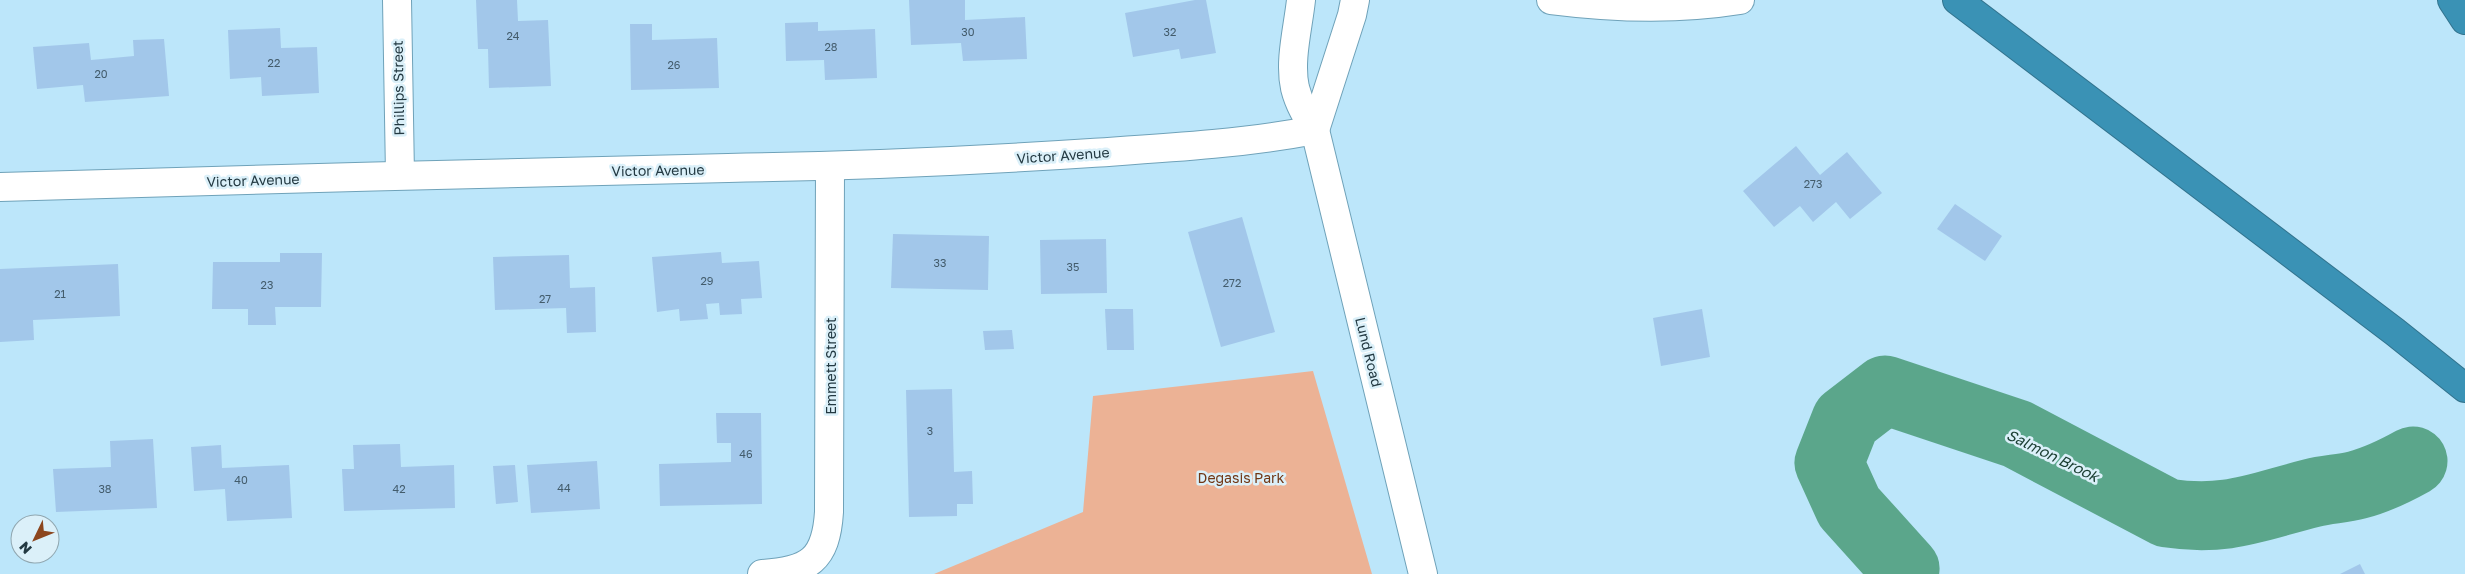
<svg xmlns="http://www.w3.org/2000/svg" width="2465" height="574" viewBox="0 0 2465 574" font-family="'Golos Text',sans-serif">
<rect width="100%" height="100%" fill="#bce6fa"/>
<!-- green -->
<path fill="#ecb295" d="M1313 371 1372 574H934L1083 512 1093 396Z"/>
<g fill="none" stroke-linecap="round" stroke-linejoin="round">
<!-- river -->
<path stroke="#5ba68b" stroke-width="69" d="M1904 574 1905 569 1849 507 1829 463 1846 420 1885 390 2017 434 2167 513C2227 522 2256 507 2312 493 2327 489 2342 489 2357 485 2377 480 2395 471 2413 461"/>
</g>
<!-- building -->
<g fill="#a2c7ea">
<path d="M476 0H517L518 21 548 20 551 86 489 88 488 49H478Z"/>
<path d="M909 0H965V20L1025 17 1027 59 963 61 961 43 911 45Z"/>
<path d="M1195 0H1206L1216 53 1181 59 1179 49 1133 57 1125 13Z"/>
<path d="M818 22V31L875 29 877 78 825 80 824 60 786 61 785 23Z"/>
<path d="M630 24H652V40L717 38 719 88 631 90Z"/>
<path d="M280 28 281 48 317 47 319 93 262 96 261 77 230 79 228 30Z"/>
<path d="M164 39 169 96 85 102 83 85 37 89 33 47 89 43 91 60 134 56 133 40Z"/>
<path d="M1796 146 1820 175 1847 152 1882 193 1850 219 1836 202 1813 222 1800 206 1774 227 1743 191Z"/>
<path d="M1955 204 2002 236 1985 261 1937 229Z"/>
<path d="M1242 217 1275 332 1221 347 1188 232Z"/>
<path d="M893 234 989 236 988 290 891 288Z"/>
<path d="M1106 239 1107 293 1041 294 1040 240Z"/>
<path d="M721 252 722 263 759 261 762 298 741 299 742 314 720 315 719 303 706 304 708 319 680 321 679 309 657 312 652 257Z"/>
<path d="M280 253H322L321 307H275L276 325H248V309H212L213 262H280Z"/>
<path d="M569 255 570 288 595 287 596 332 567 333 566 308 495 310 493 257Z"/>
<path d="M118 264 120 316 33 320 34 340 0 342V269Z"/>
<path d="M1105 309H1133L1134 350H1107Z"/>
<path d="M1702 309 1710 357 1661 366 1653 318Z"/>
<path d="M1012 330 1014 349 985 350 983 331Z"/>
<path d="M952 389 954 472 972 471 973 504H957V516L909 517 906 390Z"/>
<path d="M716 413H761L762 504 660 506 659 464 731 462V443H717Z"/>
<path d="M153 439 157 508 56 512 53 469 111 467 110 441Z"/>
<path d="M400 444 401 467 454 465 455 508 344 511 342 469H354L353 445Z"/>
<path d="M221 445 222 468 289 465 292 518 227 521 225 489 194 491 191 447Z"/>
<path d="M597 461 600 509 531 513 527 465Z"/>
<path d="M515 465 518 502 496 504 493 466Z"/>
<path d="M2360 564 2365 574H2340Z"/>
</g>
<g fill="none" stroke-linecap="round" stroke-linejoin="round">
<!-- minor casing -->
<g stroke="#6fa2b9" stroke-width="30">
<g id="minor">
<path d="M397 0 400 175"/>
<path d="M0 187C243 180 485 173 728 168 849 166 970 161 1091 153 1166 148 1241 144 1315 130"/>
<path d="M762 574C809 571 826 560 829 512L830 166"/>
</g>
</g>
<!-- tertiary casing -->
<g stroke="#6fa2b9" stroke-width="30">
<g id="tertiary">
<path d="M1301 0C1298 28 1289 61 1295 88 1299 104 1307 117 1315 130L1423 574"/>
<path d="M1551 0C1614 8 1678 10 1740 0"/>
<path d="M1315 130 1352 15 1355 0"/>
</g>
</g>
<!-- motorway casing -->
<g stroke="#32738d" stroke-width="30">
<g id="motorway">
<path d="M1957 0 2395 332 2465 388"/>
<path d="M2452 0 2465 20"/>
</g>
</g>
<!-- minor -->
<use href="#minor" stroke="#fff" stroke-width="28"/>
<!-- tertiary -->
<use href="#tertiary" stroke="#fff" stroke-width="28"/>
<!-- motorway -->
<use href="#motorway" stroke="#3a92b5" stroke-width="28"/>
</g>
<g text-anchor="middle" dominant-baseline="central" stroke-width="5" stroke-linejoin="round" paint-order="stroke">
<!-- number labels -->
<g font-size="11" fill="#435c6c">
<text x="968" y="31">30</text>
<text x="1170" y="31">32</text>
<text x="513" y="35">24</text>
<text x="831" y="46">28</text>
<text x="274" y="62">22</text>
<text x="674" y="64">26</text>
<text x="101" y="73">20</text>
<text x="1813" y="183">273</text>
<text x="940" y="262">33</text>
<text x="1073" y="266">35</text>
<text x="707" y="280">29</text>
<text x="1232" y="282">272</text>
<text x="267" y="284">23</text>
<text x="60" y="293">21</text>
<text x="545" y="298">27</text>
<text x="930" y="430">3</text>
<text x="746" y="453">46</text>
<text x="241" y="479">40</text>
<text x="564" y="487">44</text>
<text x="105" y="488">38</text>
<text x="399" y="488">42</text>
</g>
<!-- street labels -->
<g font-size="14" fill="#233942" stroke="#dbf0f9">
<text transform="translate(398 88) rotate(-91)">Phillips Street</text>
<text transform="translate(1063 155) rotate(-4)">Victor Avenue</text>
<text transform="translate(658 170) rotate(-1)">Victor Avenue</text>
<text transform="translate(253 180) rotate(-2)">Victor Avenue</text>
<text transform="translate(1369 352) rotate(76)">Lund Road</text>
<text transform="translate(830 366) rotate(-90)">Emmett Street</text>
</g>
<!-- park labels -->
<g font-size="14" fill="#703715" stroke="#dbf0f9">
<text x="1241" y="477">Degasis Park</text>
</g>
<!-- water labels -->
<g font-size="15" font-style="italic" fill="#1b3e32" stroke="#dbf0f9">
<text transform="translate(2053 455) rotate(26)">Salmon Brook</text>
</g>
</g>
<!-- north arrow -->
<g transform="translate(35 539) rotate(227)"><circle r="24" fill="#dbf0f9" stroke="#91a7b0"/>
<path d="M0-4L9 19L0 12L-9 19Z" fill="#8c461e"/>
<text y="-8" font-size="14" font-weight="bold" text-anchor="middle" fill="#233942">N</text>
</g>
</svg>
